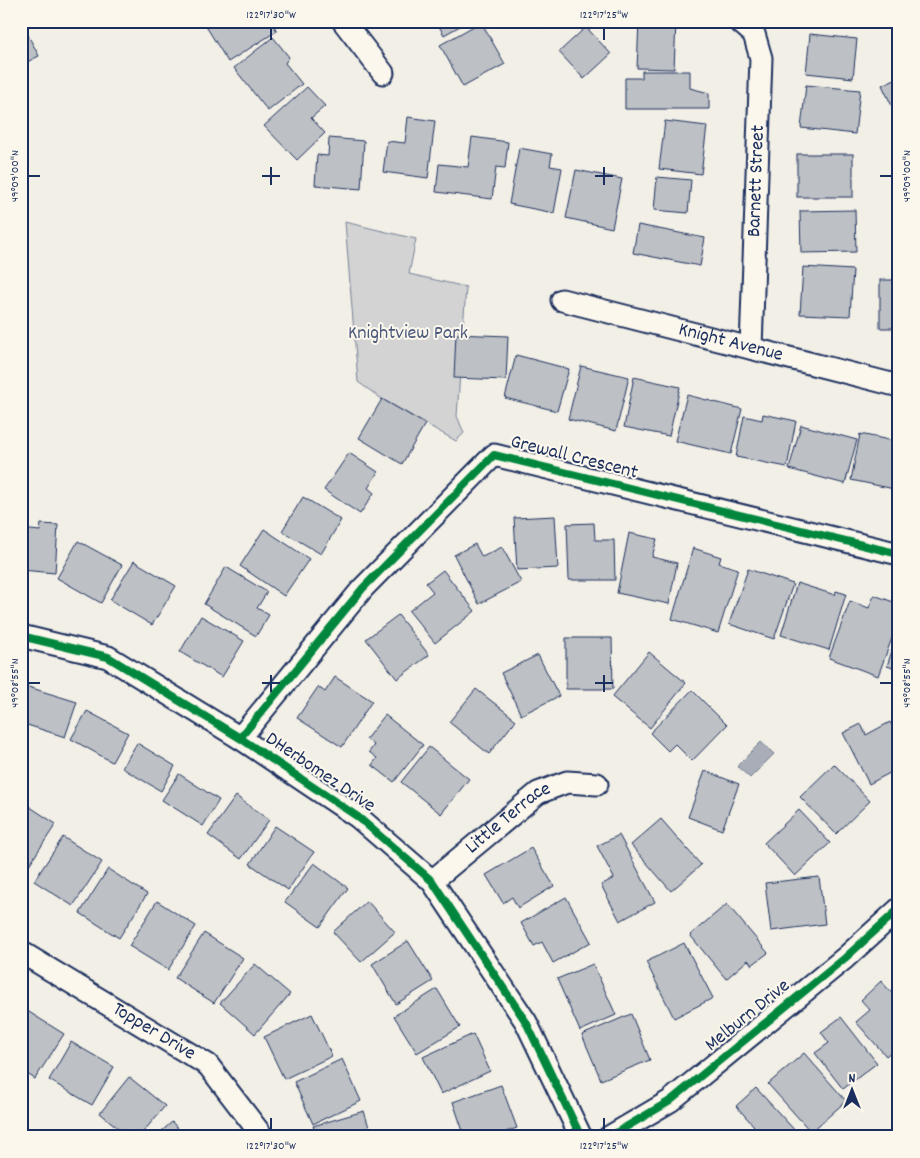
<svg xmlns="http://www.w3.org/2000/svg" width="920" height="1158" viewBox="0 0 920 1158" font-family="Dekko,sans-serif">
<rect width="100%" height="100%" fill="#f2efe6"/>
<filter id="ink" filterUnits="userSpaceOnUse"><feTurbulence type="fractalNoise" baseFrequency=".02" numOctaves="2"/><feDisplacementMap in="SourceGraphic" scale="10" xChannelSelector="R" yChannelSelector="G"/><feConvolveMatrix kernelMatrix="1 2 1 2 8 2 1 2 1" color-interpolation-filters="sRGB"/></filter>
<g filter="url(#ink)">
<!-- green -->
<path fill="#d2d3d2" stroke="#768198" d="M345 222 416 239 409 274 466 287 457 416 464 433 456 441 382 399 358 382Z"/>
<!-- water -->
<path fill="#a9adb7" stroke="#707b93" d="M761 742 774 754 750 778 737 766Z"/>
<!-- building -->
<g fill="#bdc0c4" stroke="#1b2f5e">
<path d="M206 21H271L277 31 228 62 204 23Z"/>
<path d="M436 21H469L444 35Z"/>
<path d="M537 21H554L541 28Z"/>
<path d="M639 21 676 22 674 69 637 68Z"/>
<path d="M21 22 39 56 21 65Z"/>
<path d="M481 22 505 64 463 87 440 45Z"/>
<path d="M586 27 611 54 584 79 559 52Z"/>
<path d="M810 34 857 39 853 78 806 73Z"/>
<path d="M273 37 289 57 285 63 302 84 268 111 234 68Z"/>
<path d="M642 71H690V88L709 93V109H625V78H642Z"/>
<path d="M899 77V121L882 85Z"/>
<path d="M806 85 860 90 855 134 801 128Z"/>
<path d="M307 87 325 106 311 118 325 133 297 160 264 126Z"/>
<path d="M408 117 435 121 428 178 383 172 387 141 405 143Z"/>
<path d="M665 121 707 126 701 174 659 169Z"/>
<path d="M472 137 508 142 505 168 496 167 492 199 436 192 439 164 468 167Z"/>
<path d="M329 138 364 141 361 189 315 185 317 155 328 156Z"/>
<path d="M519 148 552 154 550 166 562 168 554 213 509 204Z"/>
<rect x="797" y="154" width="56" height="43"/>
<path d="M576 170 622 179 612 228 566 218Z"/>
<path d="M657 177 691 180 688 213 654 210Z"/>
<path d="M894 185H899V244H897Z"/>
<path d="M855 210 856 252 801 253 800 211Z"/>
<path d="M638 225 705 238 700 266 633 253Z"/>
<path d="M803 267 853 270 850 316 800 314Z"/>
<rect x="880" y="280" width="19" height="48"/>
<path d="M456 334 508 336 506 380 454 378Z"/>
<path d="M516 355 569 369 557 411 505 398Z"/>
<path d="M581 366 629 377 616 431 568 419Z"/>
<path d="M634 377 680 387 669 436 624 427Z"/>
<path d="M687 395 742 409 731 454 675 441Z"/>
<path d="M382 399 425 424 402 464 359 438Z"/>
<path d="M763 414 796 421 787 467 736 457 744 416 762 420Z"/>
<path d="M801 425 857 440 845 484 789 469Z"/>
<path d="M860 434 899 442V490L851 480Z"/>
<path d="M349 453 378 472 368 488 374 493 360 514 324 490Z"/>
<path d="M303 497 341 520 321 554 282 531Z"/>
<path d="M555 516 558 568 517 570 514 518Z"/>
<path d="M594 523 595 540H614L615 580H569L567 524Z"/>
<path d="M41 524 58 525 55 573 21 570V529L40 531Z"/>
<path d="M264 529 309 559 284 596 240 566Z"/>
<path d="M629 533 657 539 652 557 677 563 669 604 617 593Z"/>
<path d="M78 541 122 565 101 603 57 578Z"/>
<path d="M475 544 482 557 502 547 521 582 479 604 454 555Z"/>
<path d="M693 548 721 557 719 563 738 569 718 633 672 619Z"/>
<path d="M134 561 176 586 152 625 110 600Z"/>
<path d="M226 567 267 592 257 608 269 615 256 636 204 604Z"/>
<path d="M748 569 793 584 774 639 729 624Z"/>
<path d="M443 570 475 611 435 643 409 611 433 592 426 583Z"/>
<path d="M797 583 835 595 836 591 846 594 829 650 781 635Z"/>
<path d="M874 595 899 604V619L878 676 829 658 850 601 869 608Z"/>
<path d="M398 615 429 655 397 679 366 639Z"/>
<path d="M201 616 244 641 222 677 180 652Z"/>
<path d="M899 629V670L887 666Z"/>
<path d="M566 638H612L613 689H566Z"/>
<path d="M649 652 686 683 650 728 612 697Z"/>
<path d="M538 655 559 696 521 715 501 673Z"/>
<path d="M335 677 372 701 342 747 297 718 318 687 325 692Z"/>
<path d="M25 686 77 702 65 737 21 723V697Z"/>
<path d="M476 689 516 720 489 754 449 722Z"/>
<path d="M692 690 727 725 692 761 675 744 668 751 650 733Z"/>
<path d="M87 711 128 733 112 762 71 739Z"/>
<path d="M385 715 423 745 394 782 372 765 377 758 369 752 374 745 366 739Z"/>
<path d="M890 722 899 738V768L869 784 843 733 861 724 866 735Z"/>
<path d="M137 743 175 766 161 791 122 768Z"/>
<path d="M429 747 469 779 441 814 401 782Z"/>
<path d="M834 764 870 801 836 834 800 797Z"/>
<path d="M705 771 739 784 722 830 688 817Z"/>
<path d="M179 774 219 800 203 826 162 800Z"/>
<path d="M236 796 269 820 241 859 208 835Z"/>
<path d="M21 801 56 824 27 868 21 864Z"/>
<path d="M799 810 830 843 795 876 764 843Z"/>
<path d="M661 819 701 865 671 891 631 845Z"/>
<path d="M275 826 314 852 288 890 250 864Z"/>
<path d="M619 835 655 902 620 921 601 885 614 878 597 846Z"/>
<path d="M63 837 102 862 73 906 34 881Z"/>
<path d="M531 848 554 886 518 908 512 897 503 903 486 875Z"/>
<path d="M314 863 348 888 320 927 285 902Z"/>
<path d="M108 869 147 894 119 938 80 913Z"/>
<path d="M819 877 825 924 771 931 765 883Z"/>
<path d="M566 897 591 942 553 963 542 942 534 946 521 923Z"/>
<path d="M157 901 196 926 168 970 129 946Z"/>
<path d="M367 901 395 932 361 962 333 932Z"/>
<path d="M727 904 768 953 752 965 748 960 726 979 690 935Z"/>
<path d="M204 933 243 958 214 1003 175 978Z"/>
<path d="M408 941 433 981 396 1004 372 964Z"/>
<path d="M684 943 713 998 674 1018 646 962Z"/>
<path d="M255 964 290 994 255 1034 220 1003Z"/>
<path d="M593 964 616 1015 580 1031 557 979Z"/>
<path d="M881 981 899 1001V1045L886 1056 856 1022 870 1010 861 1000Z"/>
<path d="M437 989 460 1027 417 1053 394 1016Z"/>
<path d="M21 1007 64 1034 35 1079 21 1070Z"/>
<path d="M312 1014 332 1056 284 1079 264 1037Z"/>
<path d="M631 1014 650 1060 601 1080 582 1035Z"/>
<path d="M841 1017 877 1063 843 1089 815 1053 829 1043 821 1032Z"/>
<path d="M473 1034 490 1071 441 1094 423 1057Z"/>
<path d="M71 1042 114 1067 92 1105 49 1080Z"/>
<path d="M804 1053 846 1101 811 1132 768 1084Z"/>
<path d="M342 1059 361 1101 313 1124 294 1082Z"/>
<path d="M129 1077 165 1106 139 1137H129L100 1113Z"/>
<path d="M501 1085 517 1128 492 1137H465L453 1102Z"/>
<path d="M756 1088 798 1134 794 1137 743 1136 754 1126 736 1106Z"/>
<path d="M364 1111 372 1137H317L313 1126Z"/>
<path d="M172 1122 186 1137H155Z"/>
</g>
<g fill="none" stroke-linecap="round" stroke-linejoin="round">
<!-- minor casing -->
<g stroke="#1b2f5e" stroke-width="25">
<g id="minor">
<path d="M343 21 383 73"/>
<path d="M739 21 754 34 761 58 751 348"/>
<path id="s1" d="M562 300 899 386"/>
<path d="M21 636 108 657 240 738 358 817 432 881 526 1022 581 1137"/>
<path d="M240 738 363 588 494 455 899 554"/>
<path id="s2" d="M432 881 538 793 567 782 597 784"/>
<path id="s3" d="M21 952 208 1065 263 1137"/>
<path d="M609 1137 670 1101 845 958 899 909"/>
</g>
</g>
<!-- minor -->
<use href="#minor" stroke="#fbf7ec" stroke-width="21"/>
<!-- cycleway casing -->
<g stroke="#fbf7ec" stroke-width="11">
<g id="cycleway">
<path d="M21 636 108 657 240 738 358 817 432 881 526 1022 581 1137"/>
<path d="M240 738 363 588 494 455 899 554"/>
<path d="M609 1137 670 1101 845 958 899 909"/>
</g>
</g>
<!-- cycleway -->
<use href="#cycleway" stroke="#00873e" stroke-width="8"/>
</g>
</g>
<!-- ticks -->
<path fill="none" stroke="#1b2f5e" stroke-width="2" d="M271 28V40M604 28V40M271 167V185M604 167V185M28 176H40M262 176H280M595 176H613M880 176H892M271 675V692M604 675V692M28 683H40M262 683H280M595 683H613M880 683H892M271 1118V1130M604 1118V1130"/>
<g text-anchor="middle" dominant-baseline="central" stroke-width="4" stroke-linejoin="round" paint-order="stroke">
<!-- street labels -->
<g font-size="20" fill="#1b2f5e" stroke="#fbf7ec">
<text transform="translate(757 181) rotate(-88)">Barnett Street</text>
<text stroke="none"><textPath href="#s1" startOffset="174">Knight Avenue</textPath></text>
<text transform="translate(574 458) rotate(14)">Grewall Crescent</text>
<text transform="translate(320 773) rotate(34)">DHerbomez Drive</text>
<text stroke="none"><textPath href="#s2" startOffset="99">Little Terrace</textPath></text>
<text transform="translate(748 1016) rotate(-39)">Melburn Drive</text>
<text stroke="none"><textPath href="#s3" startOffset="155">Topper Drive</textPath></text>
</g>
<!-- park labels -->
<g font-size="20" fill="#49587b" stroke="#fbf7ec">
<text x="408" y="334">Knightview Park</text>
</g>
</g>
<!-- margin -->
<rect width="920" height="1158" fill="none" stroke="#fbf7ec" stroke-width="55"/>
<!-- north arrow -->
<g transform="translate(852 1090)" stroke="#fbf7ec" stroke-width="4" paint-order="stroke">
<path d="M0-4L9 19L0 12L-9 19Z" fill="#1b2f5e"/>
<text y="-8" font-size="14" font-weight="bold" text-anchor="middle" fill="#1b2f5e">N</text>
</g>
<rect x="28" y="28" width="864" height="1102" fill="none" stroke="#1b2f5e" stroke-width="2"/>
<g font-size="12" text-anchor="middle" fill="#1b2f5e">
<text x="271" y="18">122°17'30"W</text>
<text x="604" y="18">122°17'25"W</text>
<text transform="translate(14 176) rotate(-90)" y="4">49°09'00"N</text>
<text transform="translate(906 176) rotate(-90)" y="4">49°09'00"N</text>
<text transform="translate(14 683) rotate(-90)" y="4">49°08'55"N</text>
<text transform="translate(906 683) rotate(-90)" y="4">49°08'55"N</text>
<text x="271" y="1149">122°17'30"W</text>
<text x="604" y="1149">122°17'25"W</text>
</g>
</svg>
